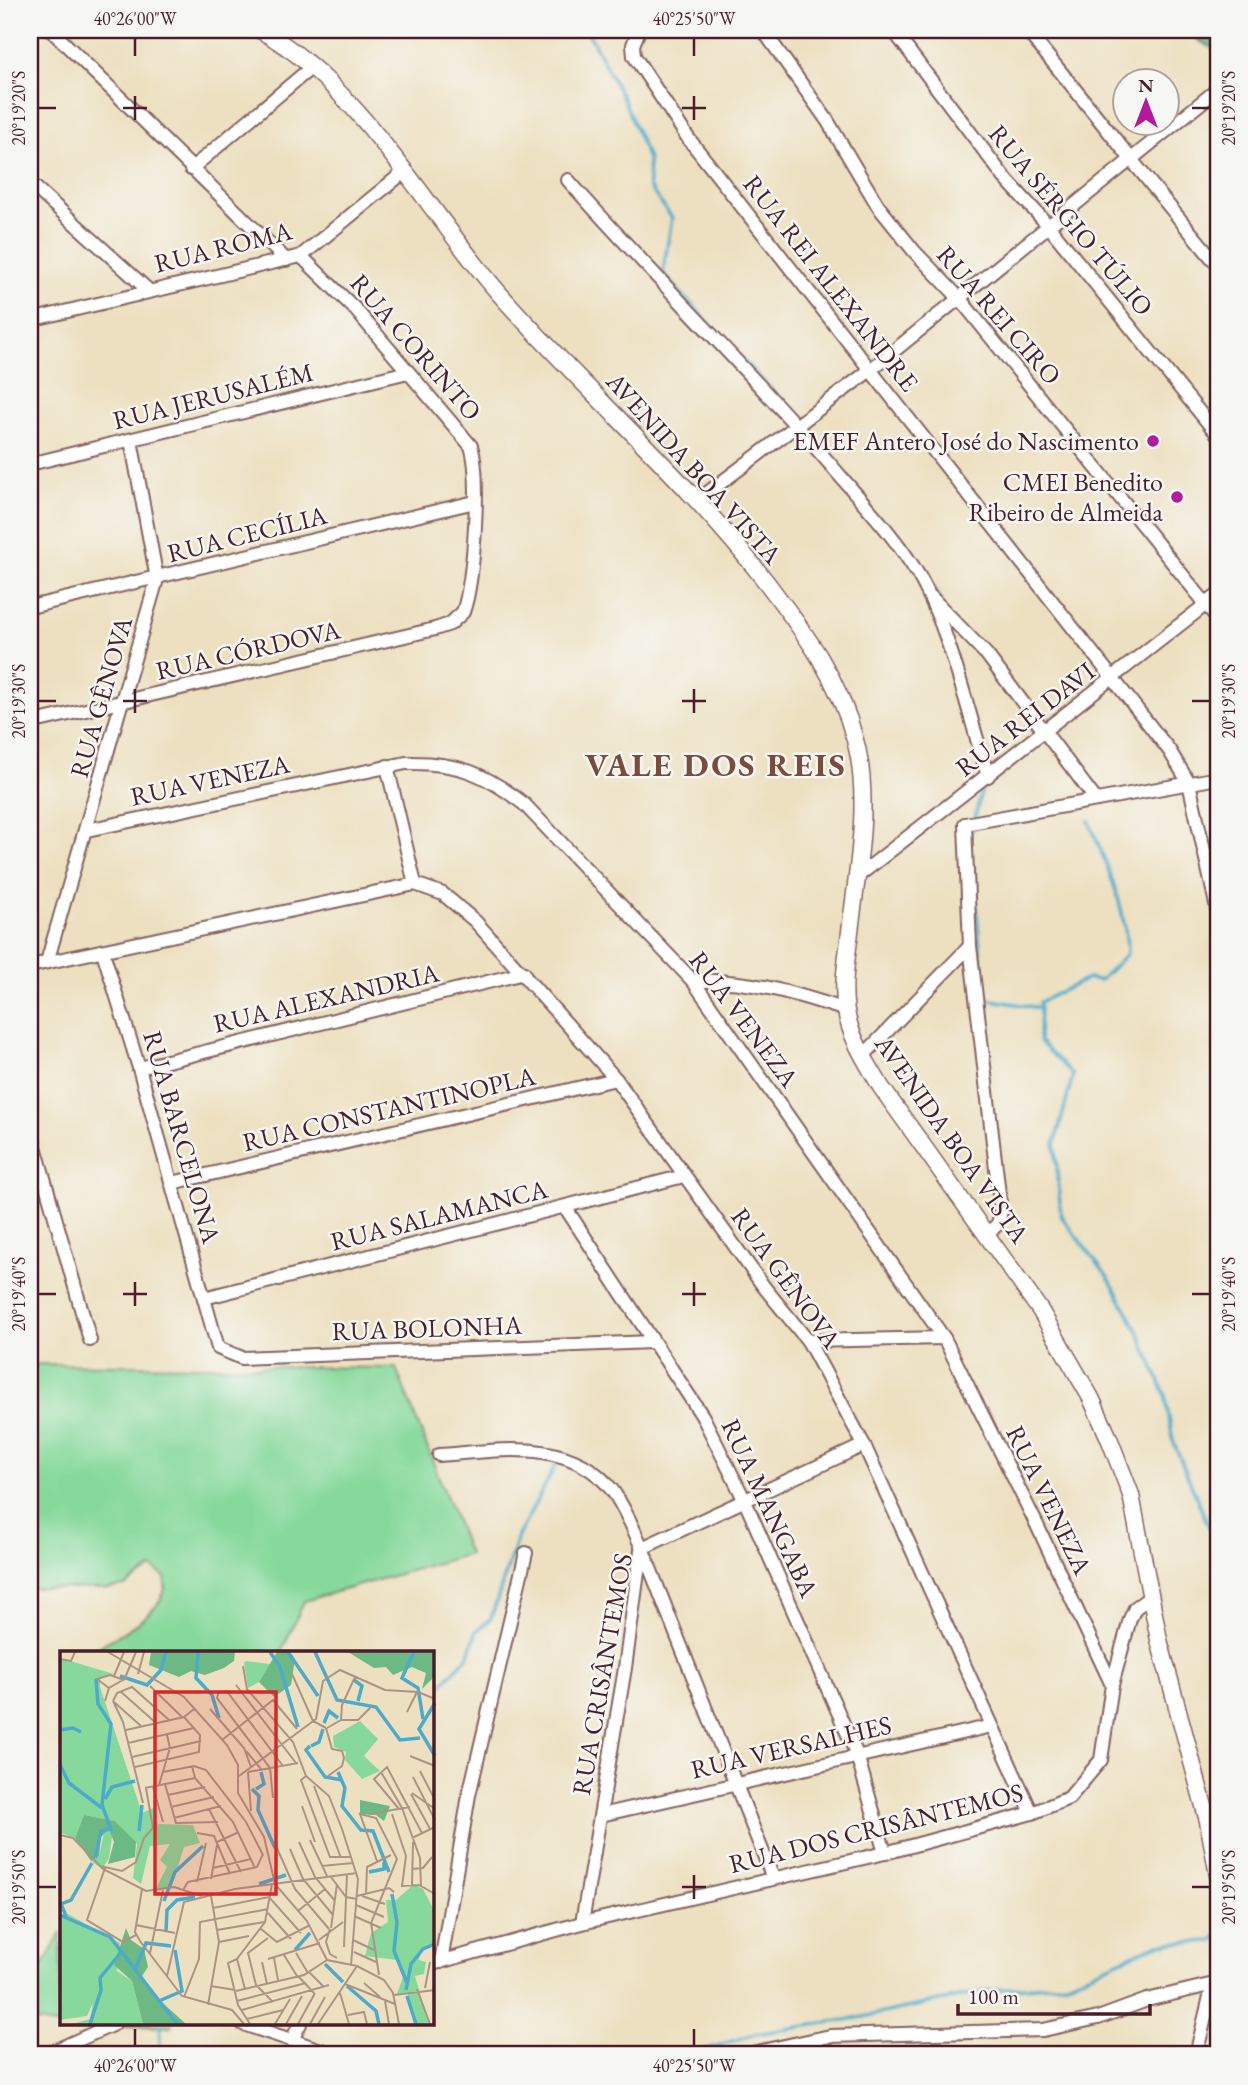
<svg xmlns="http://www.w3.org/2000/svg" width="1248" height="2085" viewBox="0 0 1248 2085" font-family="'EB Garamond',serif">
<rect width="100%" height="100%" fill="#f6f6f2"/>
<filter id="ink" filterUnits="userSpaceOnUse"><feTurbulence type="fractalNoise" baseFrequency=".0143" numOctaves="2"/><feDisplacementMap in="SourceGraphic" scale="14" xChannelSelector="R" yChannelSelector="G"/><feConvolveMatrix kernelMatrix="1 2 1 2 8 2 1 2 1" color-interpolation-filters="sRGB"/></filter>
<filter id="wash" filterUnits="userSpaceOnUse"><feTurbulence type="fractalNoise" baseFrequency=".00686" numOctaves="4" result="noise"/><feDisplacementMap in="SourceGraphic" scale="28" xChannelSelector="R" yChannelSelector="G"/><feGaussianBlur stdDeviation="1.57" result="paint"/><feColorMatrix in="noise" values="0 0 0 0 0 0 0 0 0 0 0 0 0 0 0 0 0 1.4 0 .05"/><feComposite in="paint" operator="in"/></filter>
<g filter="url(#wash)">
<rect width="100%" height="100%" fill="#ede0c0"/>
<!-- green -->
<g fill="#86d99b" stroke="#687c63" stroke-width="2">
<path d="M30 1364 396 1368 469 1554 304 1601 281 1653H90C112 1636 172 1613 165 1577L152 1568 125 1586 108 1589 30 1588Z"/>
<path d="M61 1933V2024H172L171 2027 56 2025 30 2021V1990Z"/>
</g>
<!-- forest -->
<path fill="#6cb983" stroke="#5b6c57" stroke-width="2" d="M1189 30H1218V51L1199 41Z"/>
<g fill="none" stroke-linecap="round" stroke-linejoin="round">
<!-- stream -->
<g stroke="#4caacb" stroke-width="3.5">
<path d="M587 30 625 103 648 159 649 187 672 218 663 272 666 277 791 411"/>
<path d="M928 580 941 600"/>
<path d="M1089 821C1106 865 1127 907 1127 954L1100 980 1087 979 1040 1002 1039 1041 1073 1075 1055 1144 1061 1216 1110 1280 1139 1333 1165 1394 1173 1441 1218 1549"/>
<path d="M971 834 983 784"/>
<path d="M973 866 984 994 991 1000 1040 1008"/>
<path d="M432 1695 469 1655 476 1632 491 1618 518 1536 557 1463"/>
<path d="M159 2055 161 2024"/>
<path d="M688 2055 755 2034 858 2018 993 1990 1067 1983 1158 1944 1212 1941 1218 1935"/>
</g>
</g>
</g>
<g filter="url(#ink)">
<g fill="none" stroke-linecap="round" stroke-linejoin="round">
<!-- minor casing -->
<g stroke="#83635f" stroke-width="16">
<g id="minor">
<path d="M51 30 286 260"/>
<path d="M639 30 633 45 634 56 688 138 1169 750 1189 783 1218 913"/>
<path d="M763 30 827 120 878 206 914 251 960 299 1218 619"/>
<path d="M893 30 1004 177 1047 224 1218 435"/>
<path d="M1026 30C1091 107 1152 188 1218 265"/>
<path d="M191 169 313 66"/>
<path d="M568 180C653 276 746 367 830 464 860 500 895 535 919 576 950 630 969 716 988 776"/>
<path d="M30 183 148 290"/>
<path d="M30 320 301 256 404 172"/>
<path d="M30 464 408 372"/>
<path d="M698 500 869 371 1218 89"/>
<path d="M931 597 987 655 1096 800"/>
<path d="M30 607 475 502"/>
<path d="M30 723 435 629 450 624 463 612C474 582 481 476 471 446L355 309 301 256"/>
<path d="M387 766 415 884"/>
<path d="M965 824 970 946 1001 1211 998 1224 988 1233"/>
<path d="M965 824 1218 778"/>
<path d="M87 830 406 763C458 762 484 773 524 804L693 981 944 1338 1036 1523 1112 1685"/>
<path d="M858 876 1218 595"/>
<path d="M103 952 139 1068 218 1348 242 1358 652 1342"/>
<path d="M47 962 157 579 131 440"/>
<path d="M30 966 415 884 443 894 475 921 616 1079 764 1287 808 1341 864 1445 1032 1813"/>
<path d="M693 981C748 979 794 993 846 1010"/>
<path d="M862 1057 970 946"/>
<path d="M139 1068 524 973"/>
<path d="M30 1129 90 1340"/>
<path d="M172 1183 616 1079"/>
<path d="M565 1207 703 1417 744 1499 857 1755 885 1853"/>
<path d="M204 1298 684 1176"/>
<path d="M808 1341 944 1338"/>
<path d="M439 1455C497 1451 570 1436 612 1490 625 1508 633 1528 642 1548L773 1878"/>
<path d="M642 1548 864 1445"/>
<path d="M601 1815 992 1726"/>
<path d="M582 1923 625 1668 641 1550"/>
<path d="M441 1962 469 1795 526 1553"/>
<path d="M432 1964 582 1923 885 1853 1032 1813 1069 1798 1101 1760 1112 1685 1130 1619 1135 1608 1152 1596"/>
<path d="M243 2024 336 2055"/>
<path d="M292 2040 300 2024"/>
<path d="M45 2055 114 2024"/>
<path d="M744 2055 830 2036 1043 2030 1098 2018 1147 2000 1218 1983"/>
<path d="M1196 2055 1213 1984"/>
</g>
</g>
<!-- tertiary casing -->
<g stroke="#83635f" stroke-width="19">
<path id="tertiary" d="M260 30C357 83 425 208 498 292 585 391 686 478 767 583 805 633 839 678 855 740 872 800 856 878 849 940 846 963 842 988 846 1011 851 1040 867 1062 881 1087L1040 1310 1091 1398 1109 1438 1131 1495 1159 1640 1208 1821 1218 1875"/>
</g>
<!-- minor -->
<use href="#minor" stroke="#fff" stroke-width="12"/>
<!-- tertiary -->
<use href="#tertiary" stroke="#fff" stroke-width="16"/>
</g>
</g>
<!-- ticks -->
<path fill="none" stroke="#4a1f2b" stroke-width="2.5" d="M135 38V56M694 38V56M135 96V120M694 96V120M38 108H56M123 108H147M682 108H706M1192 108H1210M135 689V713M694 689V713M38 701H56M123 701H147M682 701H706M1192 701H1210M135 1282V1306M694 1282V1306M38 1294H56M123 1294H147M682 1294H706M1192 1294H1210M694 1875V1899M38 1887H56M682 1887H706M1192 1887H1210M135 2029V2046M694 2029V2046"/>
<!-- markers -->
<g fill="#b5179e" stroke="#f6f6f2" stroke-width="2.5">
<circle cx="1153" cy="441" r="7"/>
<circle cx="1177" cy="497" r="7"/>
</g>
<g text-anchor="middle" dominant-baseline="central" stroke-width="5" stroke-linejoin="round" paint-order="stroke">
<!-- street labels -->
<g font-size="26" fill="#4a1f2b" stroke="#f6f6f2">
<text transform="translate(1071 220) rotate(50)">RUA SÉRGIO TÚLIO</text>
<text transform="translate(223 247) rotate(-14)">RUA ROMA</text>
<text transform="translate(831 283) rotate(52)">RUA REI ALEXANDRE</text>
<text transform="translate(999 315) rotate(49)">RUA REI CIRO</text>
<text transform="translate(416 347) rotate(49)">RUA CORINTO</text>
<text transform="translate(213 396) rotate(-14)">RUA JERUSALÉM</text>
<text transform="translate(694 468) rotate(48)">AVENIDA BOA VISTA</text>
<text transform="translate(247 534) rotate(-14)">RUA CECÍLIA</text>
<text transform="translate(248 650) rotate(-13)">RUA CÓRDOVA</text>
<text transform="translate(101 697) rotate(-74)">RUA GÊNOVA</text>
<text transform="translate(1025 719) rotate(-38)">RUA REI DAVI</text>
<text transform="translate(210 780) rotate(-12)">RUA VENEZA</text>
<text transform="translate(326 998) rotate(-13)">RUA ALEXANDRIA</text>
<text transform="translate(744 1019) rotate(53)">RUA VENEZA</text>
<text transform="translate(389 1109) rotate(-13)">RUA CONSTANTINOPLA</text>
<text transform="translate(182 1137) rotate(74)">RUA BARCELONA</text>
<text transform="translate(952 1139) rotate(55)">AVENIDA BOA VISTA</text>
<text transform="translate(439 1215) rotate(-14)">RUA SALAMANCA</text>
<text transform="translate(786 1278) rotate(54)">RUA GÊNOVA</text>
<text transform="translate(427 1328) rotate(-2)">RUA BOLONHA</text>
<text transform="translate(1049 1500) rotate(64)">RUA VENEZA</text>
<text transform="translate(770 1508) rotate(65)">RUA MANGABA</text>
<text transform="translate(602 1674) rotate(-80)">RUA CRISÂNTEMOS</text>
<text transform="translate(791 1747) rotate(-13)">RUA VERSALHES</text>
<text transform="translate(876 1828) rotate(-14)">RUA DOS CRISÂNTEMOS</text>
</g>
<!-- poi labels -->
<g font-size="26" fill="#4a1f2b" stroke="#f6f6f2" text-anchor="end">
<text x="1139" y="441">EMEF Antero José do Nascimento</text>
<text x="1163" y="482">CMEI Benedito<tspan x="1163" dy="30">Ribeiro de Almeida</tspan></text>
</g>
<!-- district labels -->
<g font-size="33" font-weight="bold" letter-spacing="2" fill="#7a4c3e" stroke="#f6f6f2">
<text x="716" y="764">VALE DOS REIS</text>
</g>
</g>
<!-- overview -->
<g transform="translate(60 1651)">
<rect width="374" height="374" fill="#ede0c0"/>
<path d="M0 7 54 23 40 27V36L82 162 93 157 98 173 133 174 140 192 124 196 111 238 96 237 107 216 100 209 110 193 90 195 81 233 73 227 77 193 55 170 24 164 15 187 1 182ZM184 11 187 10 210 13 199 31 188 37ZM300 70 318 88 304 105 320 120 302 128 285 109 286 101 274 96 273 85ZM53 179 49 207 42 218 31 210 39 205 44 181ZM354 233 363 238 373 257 374 294 361 300 359 309 366 311 364 323 355 325 369 373H356L348 343H337L343 326 337 309 305 305 311 282 328 271 326 249H336ZM8 263 60 292 57 320 72 330 83 373H12L30 368 33 352 27 365 0 369V264Z" fill="#86d99b"/>
<path d="M91 1H175L174 10 164 17 145 24 131 20 119 26 89 14ZM217 1H230L235 8 231 34 214 46 199 31ZM288 1H374V26L362 38 366 22 352 16 333 24 326 16 314 17ZM300 149 330 155 324 170 316 164 300 163ZM24 164 55 170 76 191 75 206 48 213 54 191 49 178 41 186 39 205 31 210 15 187ZM66 277 71 289 84 298 88 316 82 325 96 346 126 373H83L72 330 54 314Z" fill="#6cb983"/>
<path fill="none" stroke="#4caacb" stroke-width="3.5" d="M138 1 136 27 152 44 159 67M210 1 220 16 238 76M228 1 258 45M255 1 277 49 316 56 340 89 360 87M354 1 342 27 358 37 363 68M60 25 87 34 101 19 106 1M294 29 302 35 298 50M375 52 359 78 375 105M264 72 269 60 278 67M0 79 13 77 21 81M250 95 246 99 265 126 282 129M251 95 259 91 263 78M0 114 9 132 42 157M278 121 285 137 282 155 301 179 313 180 329 221M192 138 199 145 198 159 215 197M196 138 204 133 201 121M45 148 52 136 75 130M79 180 82 154M35 207 41 180 51 178 42 154 51 73 38 53 36 28M309 221 324 218V211M199 233 226 224M332 243 337 271 334 300 347 332M104 250 115 221 143 195M0 264 50 286 117 373M6 265 1 253 11 249 32 212M106 280 107 259 117 249 135 246M235 299 250 282M265 313 283 331M76 317 86 292 111 295M287 335 316 360 319 373M346 339 351 313 363 298 375 293M347 345 356 373M99 350 122 340 115 299M30 373 41 339 40 327 62 300"/>
<path fill="none" stroke="#ac9384" stroke-width="2" d="M48 1 124 46 167 94 178 114V142L204 186 215 233 247 270 267 309 297 315 324 329 333 342 339 373M0 8 11 10 15 1M183 15 187 38 233 91 246 125 269 145 282 178 298 228 291 314M78 23 84 1M232 23 253 70 266 77M54 25 64 1M64 29 76 1M176 34 236 112M90 35 122 66M49 37 37 28 50 24 64 29M166 39 223 115M60 40 96 72M159 40 157 47 210 117 213 147M45 50 49 37 63 29M53 50 63 71 83 152M53 50 57 42 72 36 109 69M54 51 81 75M150 58 184 97 191 116M347 61 357 41M281 69H298L311 56M266 77 272 98 282 100 284 107 282 115 268 125M267 77 281 69 282 54 295 26M66 79 124 66 134 58M162 89 213 49 237 78M68 92 134 77M186 100 201 118M350 105 375 115M72 106 141 90M132 115 135 127 173 171 195 217M75 116 139 101 140 84 124 66M360 120 375 149M103 121 134 115 146 119 186 171 203 204M188 121 238 112M188 121 191 160M321 121 342 157 360 207 361 235 375 243M179 125 256 68 263 30 280 19 325 39 358 41 375 48M246 125 241 129 270 206H291M353 126 375 169M105 133 116 172 158 171M99 134 110 97 107 84M254 135 281 207M93 136 103 171M85 137 135 127M352 142 375 158M351 143 370 178M108 144 145 136M242 155 255 191M111 156 154 146M149 158 181 221M339 158 314 128 327 116 362 182M309 163 350 156M332 163 346 205 342 235 361 234M114 167 161 155M137 182 154 185 170 223M0 184 13 187 43 218 86 240 114 236 142 245M352 187 375 176M250 189 267 225M157 191 179 181M239 191 255 226 275 250M217 197 235 238 269 278M230 198 243 228 273 264M317 210 300 163 316 167 337 208 311 272 319 324M40 215 62 220 76 211 84 187 93 177 86 137M262 215 293 212M45 217 27 269 63 291 76 284M153 217 191 208M352 218 363 217 372 206M271 226 286 246 297 248M151 228 157 194M137 231 146 192M352 235 353 191M82 238 75 281 80 290 122 345 172 359 184 373M123 239 128 231 197 216 203 203M306 243 307 216 331 204M297 245 329 237 334 241M302 245 325 253M296 254 324 266M153 257 209 246 241 282M238 260 265 238M208 262 231 288M294 265 321 277M76 274 115 282M271 277 277 233M201 278 217 291 250 274M270 278 266 291 270 303 277 307M157 279 204 271M208 287 188 302 196 334 213 351M259 289 283 271M293 289 314 299M159 291 189 285M284 296 287 223M294 301 316 311M90 302 103 239M236 302 248 322M224 304 237 325M214 307 218 329M177 308 168 312 178 354 190 373M208 308 260 292M202 311 207 333M249 321 264 336M107 325 124 251 175 238 297 222M238 325 254 342M304 332 320 346M285 333 335 353M151 335 175 339M365 337 370 311M185 338 177 308 205 271 212 233M357 338 370 373M176 340 244 324 267 309M280 342 289 373M334 344 375 339M124 346 139 308 140 271 208 258M177 350 246 332M325 350 329 373M148 354 159 291 151 245M182 359 269 334M288 364 304 361 307 373M187 368 223 359M215 373 230 348M226 373 242 345M238 373 255 342M250 373 265 346M258 373 297 315"/>
<path fill="#d62828" fill-opacity="0.15" stroke="#d62828" stroke-width="3.5" d="M95 41H216V243H95Z"/>
<rect width="374" height="374" fill="none" stroke="#4a1f2b" stroke-width="3.5"/>
</g>
<!-- margin -->
<rect width="1248" height="2085" fill="none" stroke="#f6f6f2" stroke-width="77"/>
<!-- north arrow -->
<g transform="translate(1146 102)"><circle r="33" fill="#f6f6f2" stroke="#b1a0a2" stroke-width="2"/>
<path d="M0-5L12 26L0 18L-12 26Z" fill="#b5179e"/>
<text y="-10" font-size="19" font-weight="bold" text-anchor="middle" fill="#4a1f2b">N</text>
</g>
<!-- scale -->
<path d="M958 2004v10h192v-10" fill="none" stroke="#4a1f2b" stroke-width="3.5"/>
<text x="968" y="2004" font-size="21" fill="#4a1f2b" stroke="#f6f6f2" stroke-width="5" paint-order="stroke">100 m</text>
<rect x="38" y="38" width="1172" height="2008" fill="none" stroke="#4a1f2b" stroke-width="2.5"/>
<g font-size="18" text-anchor="middle" fill="#4a1f2b">
<text x="135" y="25">40°26'00"W</text>
<text x="694" y="25">40°25'50"W</text>
<text transform="translate(19 108) rotate(-90)" y="6">20°19'20"S</text>
<text transform="translate(1229 108) rotate(-90)" y="6">20°19'20"S</text>
<text transform="translate(19 701) rotate(-90)" y="6">20°19'30"S</text>
<text transform="translate(1229 701) rotate(-90)" y="6">20°19'30"S</text>
<text transform="translate(19 1294) rotate(-90)" y="6">20°19'40"S</text>
<text transform="translate(1229 1294) rotate(-90)" y="6">20°19'40"S</text>
<text transform="translate(19 1887) rotate(-90)" y="6">20°19'50"S</text>
<text transform="translate(1229 1887) rotate(-90)" y="6">20°19'50"S</text>
<text x="135" y="2072">40°26'00"W</text>
<text x="694" y="2072">40°25'50"W</text>
</g>
</svg>
